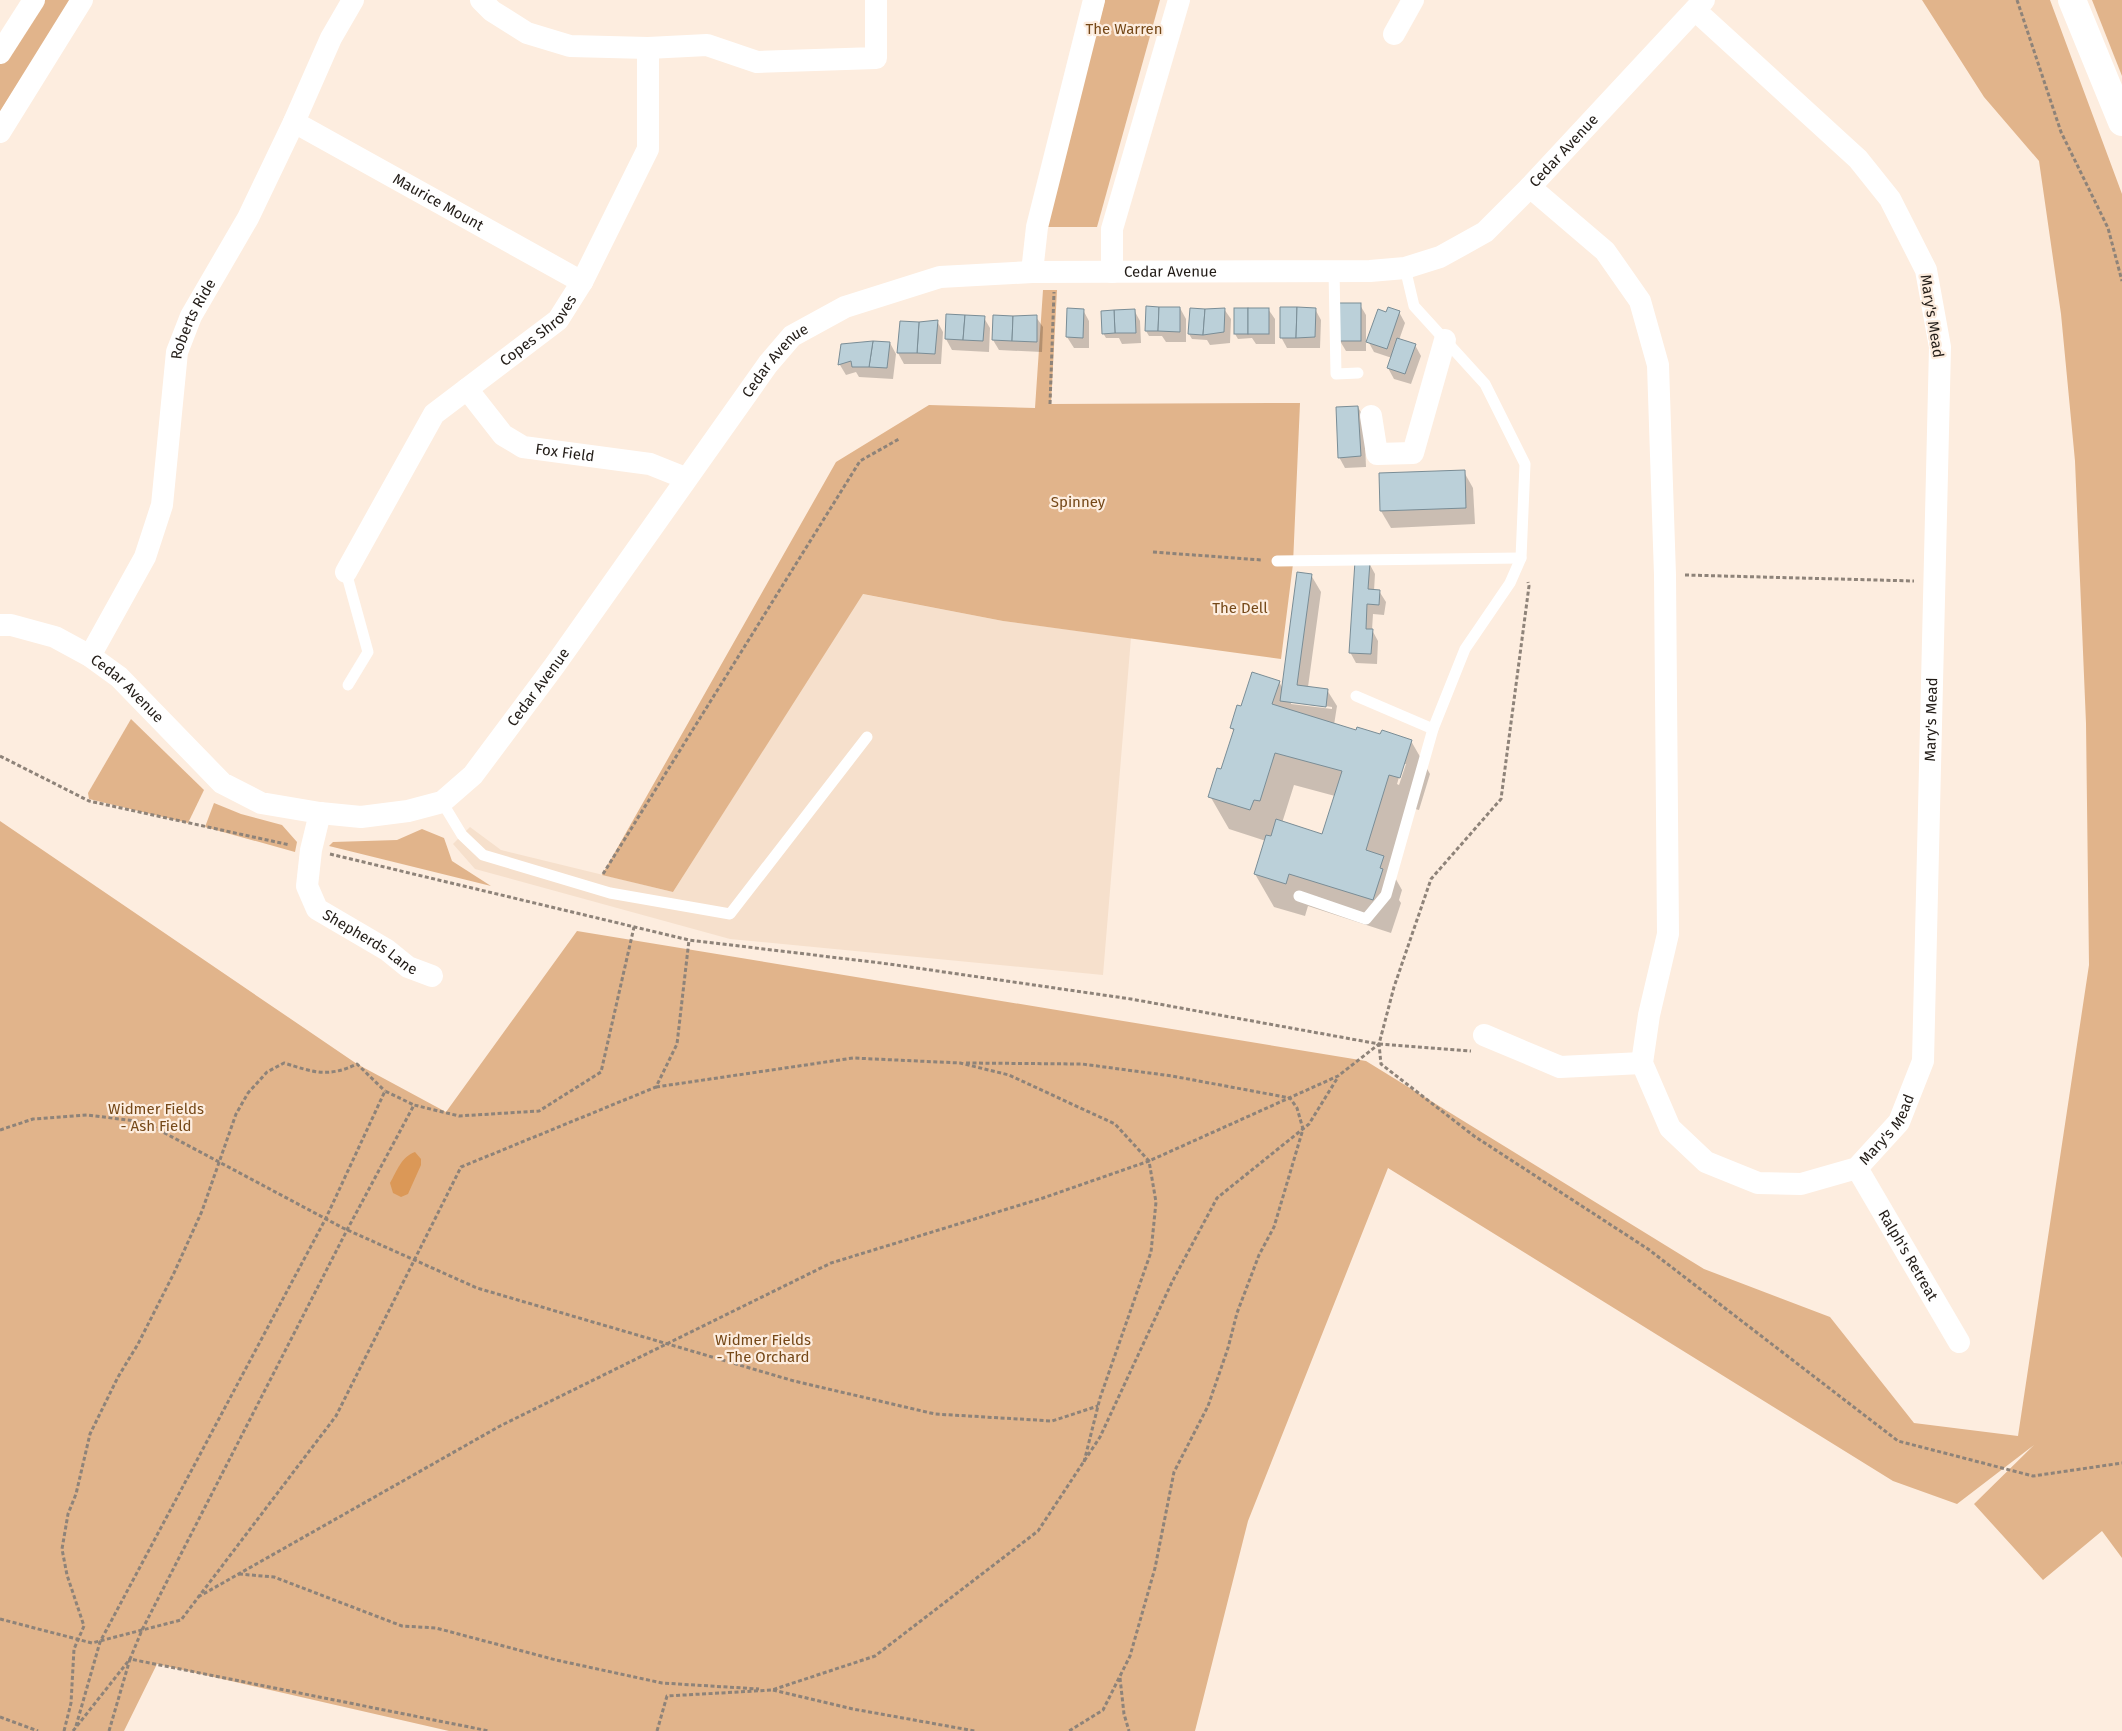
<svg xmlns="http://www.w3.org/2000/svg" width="2122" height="1731" viewBox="0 0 2122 1731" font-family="'Fira Sans',sans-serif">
<rect width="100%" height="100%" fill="#fdeddf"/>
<!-- built -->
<path fill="#f6e0cc" d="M862 594 1003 621 1131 638 1103 975 730 939 475 869 453 844 470 827 501 850 673 892Z"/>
<!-- green -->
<g fill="#e1b48b">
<path d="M40 0H71L0 112V61Z"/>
<path d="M1105 0H1160L1097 227H1045Z"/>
<path d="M1922 0H2050L2122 194V1558L2102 1531 2043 1580 1974 1504 2034 1445 1957 1504 1893 1481 1388 1168 1248 1521 1195 1731H449L157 1664 124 1731H0V821L357 1064 446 1112 577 931 1366 1061 1704 1269 1830 1317 1914 1423 2018 1436 2089 965 2086 723 2075 461 2061 314 2039 161 1984 97Z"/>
<path d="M2092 0H2122V76Z"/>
<path d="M1043 290H1057L1051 404 1300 403 1293 564 1281 659 1003 621 863 594 673 892 602 875 836 462 929 405 1035 408Z"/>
<path d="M131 719 204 790 188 823 89 799 88 793Z"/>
<path d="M214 803 241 814 282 825 297 842 295 852 205 827Z"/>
<path d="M422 829 444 838 452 861 491 886 329 846 333 842 397 840Z"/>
</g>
<!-- water -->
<path fill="#db9857" d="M415 1152 421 1159V1165L408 1194 401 1197 393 1193 390 1183C397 1171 401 1157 415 1152Z"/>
<!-- shadow -->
<g fill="#0003" fill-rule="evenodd">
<path d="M1360 305 1366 315V351H1346L1340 341Z"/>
<path d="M1180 308 1186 319V342H1166L1162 336H1149L1146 331Z"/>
<path d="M1224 309 1231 319 1230 343 1210 345 1207 340 1192 339 1189 334Z"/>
<path d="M1268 309 1275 319V344H1256L1252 338 1238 339 1235 334Z"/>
<path d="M1315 309 1321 320 1320 348H1287L1281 337Z"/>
<path d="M1083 310 1089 321V348H1074L1067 337Z"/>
<path d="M1134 310 1140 321 1141 343 1122 344 1119 338H1106L1103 333Z"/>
<path d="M1399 312 1405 323 1399 340 1415 345 1421 356 1411 384 1394 379 1388 368 1392 358 1374 352 1368 341 1387 314Z"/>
<path d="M947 316 984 318 990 328 989 352 952 350 946 339Z"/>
<path d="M1036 317 1043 327 1042 352 999 350 993 340Z"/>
<path d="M937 321 943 332 941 364H904L898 353 901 323Z"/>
<path d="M890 343 896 354 893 379 859 377 856 372 846 375 840 365 842 345Z"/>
<path d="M1358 407 1364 418 1366 467 1345 468 1339 457Z"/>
<path d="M1464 472 1473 488 1475 524 1391 528 1381 511 1380 475Z"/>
<path d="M1369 563 1375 574 1374 591H1379L1386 602 1384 615 1373 614 1372 630 1378 641 1377 664 1356 663 1350 652Z"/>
<path d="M1311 575 1321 592 1308 687 1327 690 1337 706 1334 725 1356 732 1411 741 1430 774 1419 810 1408 807 1389 867 1402 890 1399 900 1401 903 1391 933 1308 906 1305 916 1274 907 1255 874 1266 841 1229 829 1210 796 1222 771 1234 732 1231 727 1242 708 1279 682 1283 689ZM1291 701 1332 707V709L1291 704ZM1403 764H1406L1399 785 1397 784ZM1294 785 1335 796 1322 836 1282 823Z"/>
</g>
<!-- building -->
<g fill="#bbd0d9" stroke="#7a8d96">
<rect x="1339" y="303" width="22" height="38"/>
<path d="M1146 306 1159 307 1158 331H1145Z"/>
<path d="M1159 307H1180V332L1158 331Z"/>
<path d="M1280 307H1297L1296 338H1280Z"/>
<path d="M1297 307 1316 308 1315 337 1296 338Z"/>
<path d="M1388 307 1400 311 1387 349 1366 342 1378 309 1386 312Z"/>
<path d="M1067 308 1084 309 1083 338 1066 337Z"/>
<path d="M1190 308 1205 309 1203 335 1188 334Z"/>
<path d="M1225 308 1224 332 1203 335 1205 309Z"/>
<rect x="1234" y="308" width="14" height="26"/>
<rect x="1248" y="308" width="21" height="26"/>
<path d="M1135 309 1136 333H1115L1114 310Z"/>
<path d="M1114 310 1115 333 1102 334 1101 311Z"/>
<path d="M946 314 965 315 963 340 945 339Z"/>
<path d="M965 315 985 316 983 341 963 340Z"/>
<path d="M993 315 1013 316 1012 341 992 340Z"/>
<path d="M1037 315V342L1012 341 1013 316Z"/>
<path d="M938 320 935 354 917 353 919 322Z"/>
<path d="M900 321 919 322 917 353H897Z"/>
<path d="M1397 338 1416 344 1405 374 1387 368Z"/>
<path d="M873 341 890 342 887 368 869 367Z"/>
<path d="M873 341 869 367H852L851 361 838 365 841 344Z"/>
<path d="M1358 406 1361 456 1338 458 1336 407Z"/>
<path d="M1465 470 1466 508 1380 511 1379 473Z"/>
<path d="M1355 561 1370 562 1368 589 1380 590 1379 605 1367 604 1366 629H1373L1371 654 1349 653Z"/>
<path d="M1297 572 1312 574 1297 685 1328 689 1326 707 1280 701Z"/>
<path d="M1252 672 1280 681 1272 704 1356 730 1357 727 1380 734 1382 730 1412 740 1400 778 1389 775 1366 850 1384 856 1380 868 1383 869 1373 900 1289 874 1286 884 1254 874 1266 835 1271 836 1276 819 1322 834 1342 771 1275 753 1260 801 1254 800 1250 810 1208 797 1217 768 1221 769 1234 729 1230 728 1237 705 1241 706Z"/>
</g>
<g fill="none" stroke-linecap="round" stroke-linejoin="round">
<!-- path -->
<g stroke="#8e8379" stroke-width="3" stroke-dasharray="4 2.5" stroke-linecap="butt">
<path d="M2017 0 2061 132 2108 228 2122 281"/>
<path d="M1050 404 1054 292"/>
<path d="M1153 552 1262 560"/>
<path d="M1685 575 1914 581"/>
<path d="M0 756 89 801 290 845"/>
<path d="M330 854 689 940 889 964 1131 999 1379 1044 1381 1064 1474 1136 1648 1249 1898 1441 2033 1476 2122 1463"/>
<path d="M603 874 860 461 899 439"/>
<path d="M1379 1044 1471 1051"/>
<path d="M966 1063 1082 1064 1172 1076 1290 1098 1297 1108 1303 1129 1274 1227 1259 1255 1237 1313 1228 1348 1208 1406 1174 1472 1155 1568 1130 1656 1103 1710 1069 1731"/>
<path d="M656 1087 853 1058 960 1063 1009 1075 1115 1124 1149 1161 1338 1076 1379 1044 1394 987 1431 879 1501 799 1529 586 1528 582"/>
<path d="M0 1130 33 1119 87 1115 144 1122 343 1228 477 1288 794 1381 935 1414 1052 1421 1098 1406"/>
<path d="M239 1574 274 1577 402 1626 436 1628 556 1660 662 1683 759 1689"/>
<path d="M198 1597 500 1426 831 1263 1043 1198 1149 1161 1156 1202 1151 1252 1100 1398 1084 1462"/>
<path d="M0 1619 92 1643 181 1620 336 1416 461 1167 656 1087 677 1044 689 940"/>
<path d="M1120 1678 1124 1714 1129 1731"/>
<path d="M773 1690 853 1709 975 1731"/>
<path d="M0 1717 38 1731"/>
<path d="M76 1726 100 1642 326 1218 385 1091 414 1105"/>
<path d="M64 1731 71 1703 74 1649 84 1626 67 1575 62 1549 68 1514 76 1494 90 1434 118 1377 138 1344 174 1273 202 1211 236 1114 248 1093 267 1072 284 1063C313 1072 328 1078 357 1064L385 1091"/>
<path d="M73 1731 130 1659 142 1630 347 1230 414 1105 459 1116 539 1111 601 1072 634 927"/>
<path d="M109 1731 130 1659 489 1731"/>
<path d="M657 1731 667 1696 772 1690 875 1656 1038 1531 1100 1437 1172 1282 1217 1198 1309 1124 1338 1077"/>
</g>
<!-- service -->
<g stroke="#fff" stroke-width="11">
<path d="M1334 271 1336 374 1358 373"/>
<path d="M1277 561 1521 558"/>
<path d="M346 572 368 652 348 685"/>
<path d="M1356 696 1433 729"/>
<path d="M442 802 462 835 483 855 610 893 730 914 867 737"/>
<path d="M1299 896 1366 919 1386 895 1433 729 1465 649 1510 583 1521 558 1525 464 1485 384 1414 306 1405 268"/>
</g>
<!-- minor -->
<g stroke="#fff" stroke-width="22">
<path d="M481 0 492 11 527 33 570 46 648 48 707 45 757 62 876 58V0"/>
<path d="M1394 34 1413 0"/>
<path d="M0 53 34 0"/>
<path id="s1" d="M294 122 582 282"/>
<path d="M0 132 82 0"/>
<path id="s2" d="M1530 187 1605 251 1640 301 1658 365 1665 575 1668 934 1649 1015 1642 1063 1670 1128 1706 1162 1758 1183 1801 1184 1857 1168 1899 1122 1923 1061 1940 347 1926 270 1890 199 1858 159 1695 10"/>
<path d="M1032 272 1037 227 1094 0"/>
<path d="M1112 272V229L1179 0"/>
<path id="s3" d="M467 389 503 435 523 447 650 464 685 478"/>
<path d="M1371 416 1377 454 1413 453 1445 340"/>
<path id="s4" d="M346 572 434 414 558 320 582 282 648 149V48"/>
<path id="s5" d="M0 625H11L55 637 90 656 119 677 222 783 261 803 320 813 361 817 408 811 442 802 473 775 555 665 768 364 792 336 845 307 940 277 1032 272 1370 271 1405 268 1440 257 1485 232 1530 187 1704 0"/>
<path id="s6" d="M90 656 145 557 162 505 177 352 191 316 248 218 294 122 331 38 353 0"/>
<path id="s7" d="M320 813 311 850 307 886 317 909 387 950 408 967 432 976"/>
<path d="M1484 1035 1560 1067 1642 1063"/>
<path id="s8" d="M1857 1168 1959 1342"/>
</g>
<!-- tertiary -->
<path stroke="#fff" stroke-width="28" d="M2072 0 2122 122"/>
</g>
<g text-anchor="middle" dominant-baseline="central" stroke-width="4.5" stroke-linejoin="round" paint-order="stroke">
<!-- park labels -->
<g font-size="15" fill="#754818" stroke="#fdeddf">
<text x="1124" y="29">The Warren</text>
<text x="1078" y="502">Spinney</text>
<text x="1240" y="608">The Dell</text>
<text x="156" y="1109">Widmer Fields<tspan x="156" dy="17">- Ash Field</tspan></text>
<text x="763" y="1340">Widmer Fields<tspan x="763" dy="17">- The Orchard</tspan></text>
</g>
<!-- street labels -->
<g font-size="15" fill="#221c17" stroke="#fdeddf">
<text stroke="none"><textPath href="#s5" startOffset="1918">Cedar Avenue</textPath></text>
<text stroke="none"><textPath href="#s1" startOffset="165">Maurice Mount</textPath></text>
<text stroke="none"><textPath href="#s5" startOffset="1482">Cedar Avenue</textPath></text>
<text transform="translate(1932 316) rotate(81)">Mary's Mead</text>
<text stroke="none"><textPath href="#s6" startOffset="358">Roberts Ride</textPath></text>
<text stroke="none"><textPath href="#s4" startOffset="315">Copes Shroves</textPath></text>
<text stroke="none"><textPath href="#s5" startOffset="1062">Cedar Avenue</textPath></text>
<text stroke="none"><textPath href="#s3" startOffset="124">Fox Field</textPath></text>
<text stroke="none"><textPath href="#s5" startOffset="658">Cedar Avenue</textPath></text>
<text stroke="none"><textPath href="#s5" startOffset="146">Cedar Avenue</textPath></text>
<text stroke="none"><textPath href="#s2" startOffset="1674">Mary's Mead</textPath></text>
<text stroke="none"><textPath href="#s7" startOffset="162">Shepherds Lane</textPath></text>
<text stroke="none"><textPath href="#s2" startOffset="1254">Mary's Mead</textPath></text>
<text stroke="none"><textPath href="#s8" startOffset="101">Ralph's Retreat</textPath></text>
</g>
</g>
</svg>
